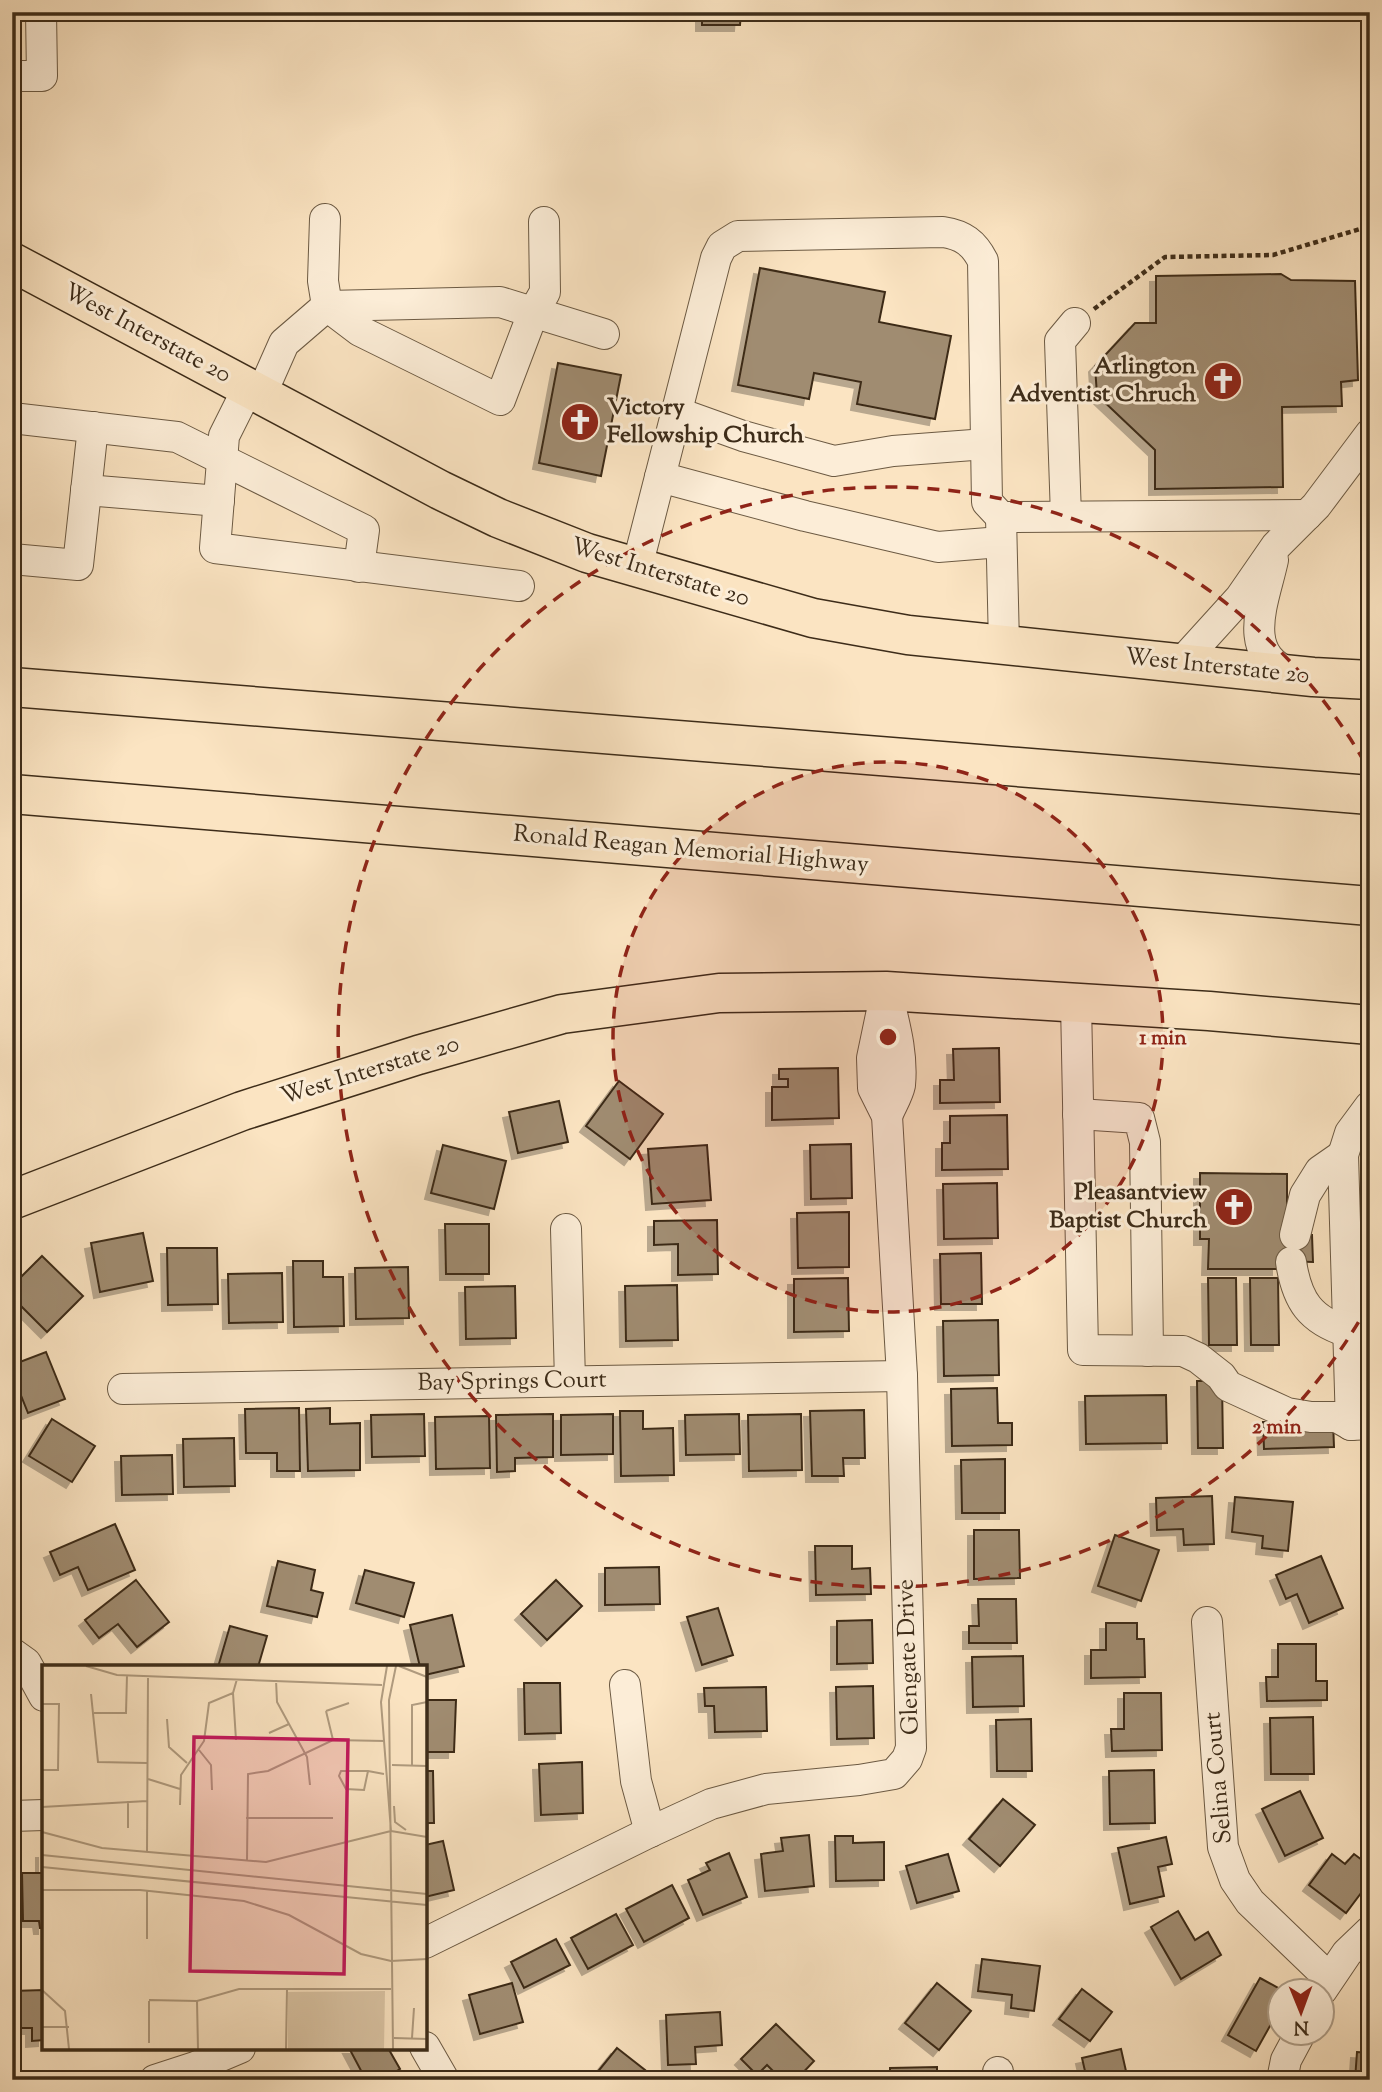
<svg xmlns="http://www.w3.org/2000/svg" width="1382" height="2092" viewBox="0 0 1382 2092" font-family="'Sorts Mill Goudy',serif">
<defs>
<filter id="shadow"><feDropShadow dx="-6" dy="6" stdDeviation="0" flood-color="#0004"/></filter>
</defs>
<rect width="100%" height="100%" fill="#fbe4c2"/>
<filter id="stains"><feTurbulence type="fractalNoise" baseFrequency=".00286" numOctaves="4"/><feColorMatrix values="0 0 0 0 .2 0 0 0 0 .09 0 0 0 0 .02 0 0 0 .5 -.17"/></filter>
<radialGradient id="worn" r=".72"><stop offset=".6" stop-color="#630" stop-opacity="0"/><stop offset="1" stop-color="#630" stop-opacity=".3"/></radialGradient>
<!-- building -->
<g fill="#a08c71" stroke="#3d2c19" stroke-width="2" filter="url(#shadow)">
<path d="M702 12H741L740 25H702Z"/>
<path d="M760 268 885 292 879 322 951 336 935 419 857 404 861 382 814 373 809 399 738 385Z"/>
<path d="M1281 274 1291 280 1355 281 1358 380 1341 382 1342 406 1282 407 1283 487 1155 489V450L1097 395 1095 366 1135 323H1156V276Z"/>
<path d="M558 363 621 375 601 476 539 463Z"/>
<path d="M999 1048 1000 1102 940 1103V1080H954L953 1049Z"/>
<path d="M838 1068 839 1118 772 1120V1087H788V1079H779V1069Z"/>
<path d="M619 1081 663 1114 630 1159 586 1126Z"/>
<path d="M559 1101 568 1142 518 1153 509 1112Z"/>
<path d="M1007 1115 1008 1169 942 1170V1143H950V1116Z"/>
<path d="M851 1144 852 1198 811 1199 810 1145Z"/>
<path d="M443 1145 506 1161 494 1209 431 1193Z"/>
<path d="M707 1145 711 1200 652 1204 648 1149Z"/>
<path d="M1200 1173 1287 1174V1235H1312L1313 1262 1278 1261V1269H1208L1209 1239H1200Z"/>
<path d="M997 1183 998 1238 944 1239 943 1184Z"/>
<path d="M849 1212V1267L798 1268 797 1213Z"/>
<path d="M717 1220 718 1274 678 1275V1244L654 1245V1221Z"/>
<path d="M445 1224H489V1274H446Z"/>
<path d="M143 1233 153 1281 100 1292 91 1243Z"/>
<path d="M167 1248H217L218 1304 168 1305Z"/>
<path d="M981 1253 982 1304H941L940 1254Z"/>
<path d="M42 1256 83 1296 47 1332 12 1297V1286Z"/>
<path d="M293 1261H323V1277H343L344 1326 294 1327Z"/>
<path d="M408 1267 409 1318 356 1319 355 1268Z"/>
<path d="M282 1273 283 1322 229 1323 228 1274Z"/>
<path d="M848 1278 849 1331 794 1332V1279Z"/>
<path d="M1208 1278H1236L1237 1345H1209Z"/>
<path d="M1250 1278H1278L1279 1345H1251Z"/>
<path d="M677 1285 678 1340 626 1341 625 1286Z"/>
<path d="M515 1286 516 1338 466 1339 465 1287Z"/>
<path d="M998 1320 999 1375 944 1376 943 1321Z"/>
<path d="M46 1352 65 1399 28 1413 12 1373V1365Z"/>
<path d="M1197 1381H1222L1223 1448H1198Z"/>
<path d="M997 1388 998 1423H1012V1445L952 1446 951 1389Z"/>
<path d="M1166 1395 1167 1443 1086 1444 1085 1396Z"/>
<path d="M299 1408 300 1471H277V1453H246L245 1409Z"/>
<path d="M330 1408V1424L360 1423V1470L308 1471 306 1409Z"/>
<path d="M864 1410 865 1458H843L844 1476H812L810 1411Z"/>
<path d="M620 1411H643V1429L673 1428 674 1475 621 1476Z"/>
<path d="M424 1414 425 1456 372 1457 371 1415Z"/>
<path d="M553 1414V1457L515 1458V1471L497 1472 496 1415Z"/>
<path d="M613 1414V1454L561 1455V1415Z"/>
<path d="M739 1414 740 1454 686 1455 685 1415Z"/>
<path d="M801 1414 802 1470 749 1471 748 1415Z"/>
<path d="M489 1416 490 1468 436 1469 435 1417Z"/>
<path d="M52 1419 95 1446 72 1482 29 1456Z"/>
<path d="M1333 1421 1334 1447 1264 1449 1263 1422Z"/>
<path d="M234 1438 235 1486 184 1487 183 1439Z"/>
<path d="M172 1455 173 1494 122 1495 121 1456Z"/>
<path d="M1005 1459V1513H962L961 1460Z"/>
<path d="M1212 1496 1214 1544 1184 1545 1183 1529 1157 1530 1156 1498Z"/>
<path d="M1235 1497 1293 1502 1288 1551 1262 1548 1263 1536 1232 1532Z"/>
<path d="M115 1524 135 1570 88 1590 78 1567 60 1575 50 1552Z"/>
<path d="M974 1530H1019L1020 1578 974 1579Z"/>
<path d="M1115 1535 1159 1550 1141 1601 1098 1586Z"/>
<path d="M815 1546H852V1569L870 1568 871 1594 816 1595Z"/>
<path d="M1321 1556 1343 1608 1309 1623 1297 1594 1286 1599 1276 1575Z"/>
<path d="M278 1561 315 1570 311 1590 323 1593 317 1617 267 1606Z"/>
<path d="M659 1567 660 1604 605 1605V1568Z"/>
<path d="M365 1570 414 1583 404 1617 356 1603Z"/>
<path d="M136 1580 169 1622 137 1647 118 1624 99 1638 85 1620Z"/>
<path d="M556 1580 582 1606 547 1640 521 1614Z"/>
<path d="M978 1599H1016L1017 1643H969V1626H979Z"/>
<path d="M718 1608 733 1655 702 1665 687 1617Z"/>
<path d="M452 1615 464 1666 425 1675V1667H420L410 1625Z"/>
<path d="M872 1620 873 1663 837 1664V1621Z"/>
<path d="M1106 1623H1137V1639H1144L1145 1677 1091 1678V1650H1106Z"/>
<path d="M230 1626 267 1636 258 1667H218Z"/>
<path d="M1278 1644H1316V1681H1327V1700L1267 1701 1266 1677H1278Z"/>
<path d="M1023 1656 1024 1706 973 1707 972 1657Z"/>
<rect x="12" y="1683" width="2" height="45"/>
<path d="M524 1683H560L561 1733 525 1734Z"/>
<path d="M873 1686 874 1738 837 1739 836 1687Z"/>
<path d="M766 1687 767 1731 715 1732 714 1706H705L704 1688Z"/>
<path d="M1124 1693H1161L1162 1750 1112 1751 1111 1729H1124Z"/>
<path d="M425 1700H456L454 1752H425Z"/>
<path d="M1313 1717 1314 1774H1271L1270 1718Z"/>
<path d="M1031 1719 1032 1771H997L996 1720Z"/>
<path d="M582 1762 583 1813 541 1815 539 1764Z"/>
<path d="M1154 1770 1155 1823 1110 1824 1109 1771Z"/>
<path d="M425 1771H433L434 1823H425Z"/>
<path d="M1300 1791 1323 1838 1285 1856 1262 1809Z"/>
<path d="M1003 1799 1035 1825 1000 1866 969 1839Z"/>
<path d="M809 1835 814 1886 765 1891 761 1854 783 1851 781 1838Z"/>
<path d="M835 1836H853V1843L884 1842V1880L836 1881Z"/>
<path d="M1166 1837 1172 1864 1158 1867 1164 1896 1130 1904 1118 1848Z"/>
<path d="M443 1841 454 1890 425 1897V1845Z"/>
<path d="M42 1852H44V1928H40L39 1921H23L22 1873H42Z"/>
<path d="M729 1853 747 1897 703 1915 688 1880 710 1870 706 1863Z"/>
<path d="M948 1854 959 1891 917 1903 906 1866Z"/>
<path d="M1332 1854 1345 1864 1354 1854 1370 1866V1881L1346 1913 1309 1885Z"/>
<path d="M672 1885 689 1918 644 1942 626 1909Z"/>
<path d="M1178 1911 1195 1940 1208 1932 1221 1955 1181 1979 1151 1927Z"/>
<path d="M616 1914 633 1945 588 1969 571 1938Z"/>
<path d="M556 1939 570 1965 524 1988 511 1962Z"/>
<path d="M982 1959 1040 1966 1034 2011 1011 2008 1012 1995 978 1991Z"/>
<path d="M1260 1978 1282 1990 1280 2008 1256 2051 1228 2035Z"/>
<path d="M512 1983 523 2022 480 2034 469 1995Z"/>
<path d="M937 1983 971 2011 939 2050 905 2023Z"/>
<path d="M1082 1989 1112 2012 1090 2041 1059 2019Z"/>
<path d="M44 1990V2040L32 2041V2028H12V1991Z"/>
<path d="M720 2012 722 2045 695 2047 696 2064 668 2065 666 2015Z"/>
<path d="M776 2024 814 2061 796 2080H782L767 2065 757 2075 741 2059Z"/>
<path d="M349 2048H388L400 2069 382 2080H366Z"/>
<path d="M617 2048 645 2070 637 2080H591Z"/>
<path d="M1121 2049 1128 2080H1087L1082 2058Z"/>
<path d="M1357 2052 1370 2053V2080H1355Z"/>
<path d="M937 2067V2080H890V2068Z"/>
</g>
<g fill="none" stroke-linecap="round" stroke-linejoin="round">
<!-- minor casing -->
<g stroke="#6c5a43" stroke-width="32">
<g id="minor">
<path d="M12 76H42L41 12"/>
<path d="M325 219 323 281 327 306 360 331 500 400 533 313 545 292 544 222"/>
<path d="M248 388 224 436 215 548 519 586"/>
<path d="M261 395 284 343 327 306 500 302 604 334"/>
<path d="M676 412 743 436 834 461 893 451 986 444"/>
<path d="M12 418 177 437 364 530 359 567"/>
<path d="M660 477 805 516 938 547 1001 542"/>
<path d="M86 490 219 501"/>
<path d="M1066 516 1060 341 1075 323"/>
<path d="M12 559 78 565 93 427"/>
<path d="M1273 560C1264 602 1239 654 1292 674"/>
<path d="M637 567 716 258 722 246 738 236 943 232C963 235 974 243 983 261L987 502 1001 517"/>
<path d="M1004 645 1001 517 1307 515"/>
<path d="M1181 663 1240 598 1276 546 1316 506 1370 434"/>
<path d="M1076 1003 1083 1350 1183 1351 1198 1358 1221 1376 1228 1386 1287 1413 1311 1417H1337L1351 1425 1370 1424"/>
<path d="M1078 1114 1139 1118 1145 1142 1148 1351"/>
<path d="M887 1116C891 1106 898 1095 900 1085 903 1055 895 1026 888 997"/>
<path d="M566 1229 570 1381"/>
<path d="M1295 1235 1305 1195 1320 1171 1343 1155"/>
<path d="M1291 1262C1297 1301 1310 1320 1348 1332"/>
<path d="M123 1389 902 1376"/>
<path d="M1351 1425 1343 1155 1350 1133 1370 1106"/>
<path d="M1207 1622 1223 1847 1235 1880 1250 1902 1329 1978"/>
<path d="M12 1653 26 1663 44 1696"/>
<path d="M625 1685 636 1781 650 1832"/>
<path d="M12 1816 44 1815"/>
<path d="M425 1943 650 1832 711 1804 766 1789 859 1780 894 1774 907 1759 911 1748 902 1376 887 1116 873 1088 872 1058 886 991"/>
<path d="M1322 1990 1347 1953 1370 1931"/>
<path d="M425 2047 444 2080"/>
<path d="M998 2072 999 2080"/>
<path d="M155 2080 195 2067 240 2048"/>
<path d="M1282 2080 1286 2060 1301 2032"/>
</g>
</g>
<!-- major casing -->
<g stroke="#3d2c19" stroke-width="41">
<g id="major">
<path d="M12 262 440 490 498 518 587 553 813 618 908 635 1313 677 1370 680"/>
<path d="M12 1200 242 1111 418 1055 562 1014 719 993 886 991 1209 1011 1370 1025"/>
</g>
</g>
<!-- highway casing -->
<g stroke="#3d2c19" stroke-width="41">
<g id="highway">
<path d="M12 687 1370 795"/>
<path d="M12 794 1370 906"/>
</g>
</g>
<!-- path -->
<path stroke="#3d2c19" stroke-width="4.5" stroke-dasharray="5 3.5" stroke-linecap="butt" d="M1094 309 1165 257 1273 255 1370 226"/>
<!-- minor -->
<use href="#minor" stroke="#fcedd7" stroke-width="30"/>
<!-- major -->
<use href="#major" stroke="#fbe4c2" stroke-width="38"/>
<!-- highway -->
<use href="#highway" stroke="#fbe4c2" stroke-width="38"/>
</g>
<!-- distance rings -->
<circle cx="888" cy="1037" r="275" fill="#8f2418" fill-opacity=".12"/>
<g fill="none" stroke="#8f2418" stroke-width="3.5" stroke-dasharray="12 9">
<circle cx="888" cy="1037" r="275"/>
<path d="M1369 1304A550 550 0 1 1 1369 770"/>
</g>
<!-- icons -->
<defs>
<g id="church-disc" transform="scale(2.0125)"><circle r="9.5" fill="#8f2418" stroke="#fcedd7"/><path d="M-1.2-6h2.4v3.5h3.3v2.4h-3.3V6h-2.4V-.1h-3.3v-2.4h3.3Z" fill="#fff"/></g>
</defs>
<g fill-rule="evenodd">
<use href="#church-disc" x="1223" y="381"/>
<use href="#church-disc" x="580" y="422"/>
<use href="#church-disc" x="1234" y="1207"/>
</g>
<g text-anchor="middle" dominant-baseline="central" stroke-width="6" stroke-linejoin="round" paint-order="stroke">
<!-- street labels -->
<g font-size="24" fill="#3d2c19" stroke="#fcedd7">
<text transform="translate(147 334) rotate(28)">West Interstate 20</text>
<text transform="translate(660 573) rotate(17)">West Interstate 20</text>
<text transform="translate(1217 667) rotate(6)">West Interstate 20</text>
<text transform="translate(691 850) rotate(5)">Ronald Reagan Memorial Highway</text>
<text transform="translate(370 1071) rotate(-17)">West Interstate 20</text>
<text transform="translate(512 1382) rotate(-1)">Bay Springs Court</text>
<text transform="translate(909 1657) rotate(-92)">Glengate Drive</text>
<text transform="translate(1219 1778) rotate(-95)">Selina Court</text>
</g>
<!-- poi labels -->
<g font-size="24" font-weight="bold" fill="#3d2c19" stroke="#fcedd7" text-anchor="end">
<text x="1196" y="367">Arlington<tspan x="1196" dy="28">Adventist Chruch</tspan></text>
<text x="607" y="408" text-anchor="start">Victory<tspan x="607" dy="28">Fellowship Church</tspan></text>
<text x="1207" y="1193">Pleasantview<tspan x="1207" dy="28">Baptist Church</tspan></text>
</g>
</g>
<!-- overview -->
<g transform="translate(42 1665)">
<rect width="385" height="385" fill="#fbe4c2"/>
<path d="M343 326 342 384H246V327Z" fill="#dbc5a5"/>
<path fill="none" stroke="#af9a7e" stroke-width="2" d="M44 1 75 10 340 20M345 1 339 37 349 166M357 1 385 12M234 15 235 37 265 92 268 120M191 28 194 75M49 29 56 97 105 98M0 39H17L16 105H0M284 46 291 75M284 46 307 38M52 48H84L85 10M125 54 127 82 145 98M227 68 247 59M157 85 169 100 170 125M350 100 385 101M370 101V40L385 37M326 106 322 125 304 124 297 111 299 106H326L342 109M106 114 138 124M86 136V163M138 140 139 110 162 76 167 38 191 28 195 14M352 141 353 157 364 165M0 142 105 136M204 153H291M349 166 385 172M0 167 60 183 224 197 349 166M105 187 106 11M0 190 385 229M205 196 206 109 226 106 291 75 343 76M0 202 385 240M0 225H98L202 236 247 250 319 289 349 296 385 294M105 274V226M0 325 23 346 27 384M107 335 155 336 197 324H349M107 336V378M155 336 156 384M0 362H27M352 373 385 374M370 373 372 343M244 384 245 324M351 384 347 35 354 1"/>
<path fill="#c2185b" fill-opacity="0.15" stroke="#c2185b" stroke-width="3.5" d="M152 72 306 75 302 309 148 306Z"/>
<rect width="385" height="385" fill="none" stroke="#3d2c19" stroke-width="3.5"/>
</g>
<circle cx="888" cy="1037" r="10" fill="#8f2418" stroke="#fcedd7" stroke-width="3.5"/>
<g font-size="21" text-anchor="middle" font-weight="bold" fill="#8f2418" stroke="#fcedd7" stroke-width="6" stroke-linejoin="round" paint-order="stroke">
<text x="1163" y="1044">1 min</text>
<text x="1277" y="1433">2 min</text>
</g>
<!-- margin -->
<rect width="1382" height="2092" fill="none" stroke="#fbe4c2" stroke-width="42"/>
<rect x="14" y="14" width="1354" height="2064" fill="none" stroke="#3d2c19" stroke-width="3.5"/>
<rect x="21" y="21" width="1340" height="2050" fill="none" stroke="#3d2c19" stroke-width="2"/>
<!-- north arrow -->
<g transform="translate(1301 2012) rotate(179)"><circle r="33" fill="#fcedd7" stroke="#b0a08b" stroke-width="2"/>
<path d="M0-5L12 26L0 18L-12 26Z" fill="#8f2418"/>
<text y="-10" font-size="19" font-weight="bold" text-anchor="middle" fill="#3d2c19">N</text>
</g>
<rect width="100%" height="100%" filter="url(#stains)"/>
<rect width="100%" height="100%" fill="url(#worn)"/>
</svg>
